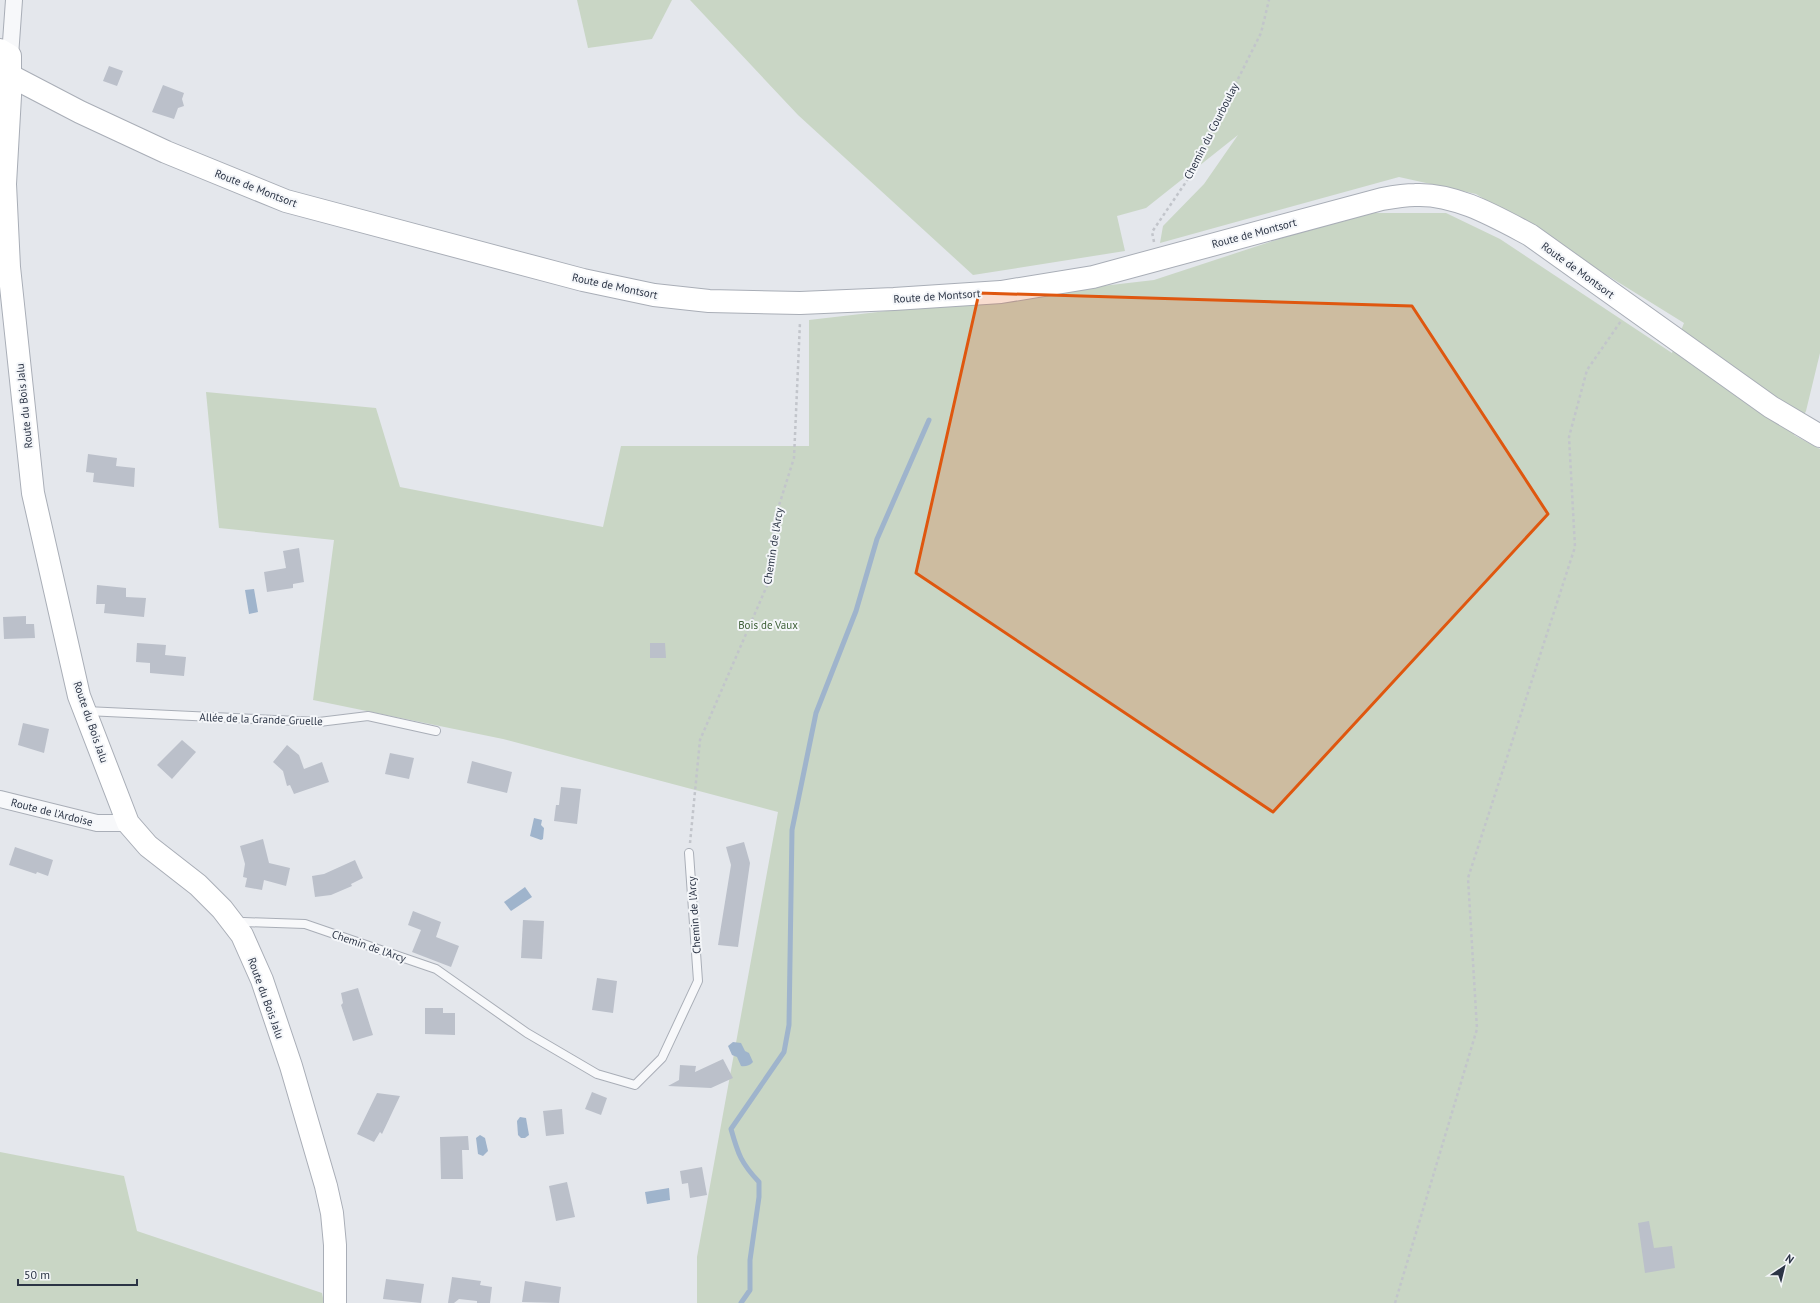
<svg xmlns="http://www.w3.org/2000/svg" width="1820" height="1303" viewBox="0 0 1820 1303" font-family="'PT Sans',sans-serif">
<rect width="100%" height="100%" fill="#e4e7ec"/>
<!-- green -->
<g fill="#c9d6c5">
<path d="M577 0H672L652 39 588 48Z"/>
<path d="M690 0H1820V353L1806 411 1794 435 1820 449V1303H697V1257L778 812 503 739 313 700 334 540 219 528 206 392 376 408 400 487 603 527 621 446H809V320L1154 280 1358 213H1446L1500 239 1672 353 1684 323 1476 194 1399 177 1160 243 1163 226 1204 184 1238 135 1146 208 1117 216 1125 251 973 275 798 115Z"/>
<path d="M0 1152 124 1176 137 1231 322 1293 324 1303H0Z"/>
</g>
<!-- water -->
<g fill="#9fb4cc">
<path d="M254 589 258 612 249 614 245 590Z"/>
<path d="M534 818 542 820 541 825 544 828 543 839 541 840 530 836Z"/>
<path d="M525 887 532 897 511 911 504 902Z"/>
<path d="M733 1042 741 1043 745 1051 749 1053 753 1062C750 1066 744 1067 741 1066L737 1057 732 1055 728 1046Z"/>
<path d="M520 1117 526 1118 529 1135 525 1138H521L518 1135 517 1121Z"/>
<path d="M480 1135 485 1138 488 1151 483 1156 478 1154 476 1138Z"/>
<path d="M669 1188 670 1200 647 1204 645 1192Z"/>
</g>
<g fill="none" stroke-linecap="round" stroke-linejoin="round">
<!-- stream -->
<path stroke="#9fb4cc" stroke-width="5" d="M741 1303 750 1290V1260L759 1197V1182C741 1163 738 1154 731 1129L784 1052 789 1025 792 830 816 713 856 611 877 539 929 420"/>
</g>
<!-- building -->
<g fill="#bbc0ca">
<path d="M109 66 123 71 117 86 103 81Z"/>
<path d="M163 85 184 93 182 99 184 106 178 108 174 119 152 112Z"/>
<path d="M88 454 117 458 116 466 135 468 134 487 93 482 94 473 86 472Z"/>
<path d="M299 548 304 582 293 584V588L267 592 264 572 286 568 283 551Z"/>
<path d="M97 585 126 588V597L146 598 144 617 104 613 105 604H96Z"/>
<path d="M26 616V624H34L35 638 4 639 3 617Z"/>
<path d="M137 643 166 645 165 655 186 657 184 676 150 673V663L136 662Z"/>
<path d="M650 643H665L666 658H650Z"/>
<path d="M23 723 49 729 44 753 18 745Z"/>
<path d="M182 740 196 752 172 779 157 765Z"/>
<path d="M287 745 299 755 304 769 322 762 329 782 294 794 290 785 287 786 283 771 273 762Z"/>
<path d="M390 753 414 758 409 779 385 774Z"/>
<path d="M472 761 512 772 507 793 467 783Z"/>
<path d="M561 787 581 789 577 824 554 821 556 805H559Z"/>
<path d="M263 839 269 863 290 868 286 886 264 880 262 890 245 887 247 878 243 877 245 864 240 846Z"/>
<path d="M744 842 750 863 738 947 718 945 731 865 726 847Z"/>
<path d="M15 847 53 860 48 876 37 872 36 874 9 865Z"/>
<path d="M355 860 363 878 351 884 352 886 331 895 315 897 312 876 324 874Z"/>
<path d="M413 911 441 922 436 937 459 946 451 967 412 952 421 930 408 925Z"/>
<path d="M523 920 544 921 542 959 521 958Z"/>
<path d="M597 978 617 981 613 1013 592 1010Z"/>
<path d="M358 988 373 1035 353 1041 341 1005 343 1003 341 993Z"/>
<path d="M425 1008H443V1013H455V1035L425 1034Z"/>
<path d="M723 1059 733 1078 711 1088 668 1086 679 1080 680 1065 696 1066 695 1072Z"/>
<path d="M592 1092 607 1098 601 1115 585 1109Z"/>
<path d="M377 1093 400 1096 382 1134 380 1132 374 1142 357 1134Z"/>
<path d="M562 1109 564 1134 546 1136 543 1111Z"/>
<path d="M468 1136 469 1150H462L463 1179H441L440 1137Z"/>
<path d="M702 1167 707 1195 690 1198 688 1183 682 1184 680 1171Z"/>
<path d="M567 1182 575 1217 556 1221 549 1186Z"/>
<path d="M1649 1221 1654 1248 1672 1246 1675 1268 1645 1273 1638 1223Z"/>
<path d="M452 1277 481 1281 480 1285 492 1287 490 1303H477V1301L459 1299 454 1303H448Z"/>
<path d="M386 1279 424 1284 421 1303 383 1299Z"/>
<path d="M525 1281 561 1287 559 1303 522 1302Z"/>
</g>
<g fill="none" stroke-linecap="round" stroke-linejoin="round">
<!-- lane casing -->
<g stroke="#a9aeb7" stroke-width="10">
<g id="lane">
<path d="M86 711 319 722 368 716 436 731"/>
<path d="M237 925 244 922 305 924 436 969 527 1033 597 1074 635 1085 662 1058 698 981 689 853"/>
</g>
</g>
<!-- street casing -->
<g stroke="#a9aeb7" stroke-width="18">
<g id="street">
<path d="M10 56 14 0"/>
<path d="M0 799 97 823H128"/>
</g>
</g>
<!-- secondary casing -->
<g stroke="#a9aeb7" stroke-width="24">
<g id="secondary">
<path d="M0 50 10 56V96L5 184 9 267 33 493 79 696 128 823 148 846 198 885 222 909 242 935 262 980 291 1066 326 1186 332 1213 335 1245V1303"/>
<path d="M11 76 80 112 166 152 286 201 583 280 654 295 709 301 800 303 894 299 1001 292 1093 277 1382 199C1393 197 1404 195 1415 195 1455 193 1496 217 1530 235L1771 407 1820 436"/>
</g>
</g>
<!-- path -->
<g stroke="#c2c5cb" stroke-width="2.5" stroke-dasharray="3 3" stroke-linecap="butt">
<path d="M1154 242 1152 232 1188 179 1261 33 1269 0"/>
<path d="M690 843 700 740 769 581 775 518 794 458 800 322"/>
<path d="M1395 1303 1477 1029 1468 878 1575 547 1569 437 1587 370 1621 321"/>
</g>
<!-- lane -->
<use href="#lane" stroke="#f7f8fa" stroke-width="8"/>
<!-- street -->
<use href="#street" stroke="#f7f8fa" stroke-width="16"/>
<!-- secondary -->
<use href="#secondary" stroke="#fff" stroke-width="22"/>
</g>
<!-- marked area -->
<path fill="#df570f" fill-opacity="0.2" stroke="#df570f" stroke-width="3" stroke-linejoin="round" d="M979 293 1412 306 1548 514 1273 812 916 573Z"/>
<g text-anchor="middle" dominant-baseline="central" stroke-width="4" stroke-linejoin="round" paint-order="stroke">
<!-- street labels -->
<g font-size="11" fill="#2b3445" stroke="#f4f6f9">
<text transform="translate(1211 131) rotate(-63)">Chemin du Courboulay</text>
<text transform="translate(256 188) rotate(21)">Route de Montsort</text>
<text transform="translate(1254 233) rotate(-15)">Route de Montsort</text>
<text transform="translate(1578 270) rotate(36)">Route de Montsort</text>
<text transform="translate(615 286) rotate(12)">Route de Montsort</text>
<text transform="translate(937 296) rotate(-4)">Route de Montsort</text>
<text transform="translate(24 406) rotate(-96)">Route du Bois Jalu</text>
<text transform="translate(773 546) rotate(-81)">Chemin de l'Arcy</text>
<text transform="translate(261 719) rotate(2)">Allée de la Grande Gruelle</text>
<text transform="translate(91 722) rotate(71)">Route du Bois Jalu</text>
<text transform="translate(52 812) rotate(14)">Route de l'Ardoise</text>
<text transform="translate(694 915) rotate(-94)">Chemin de l'Arcy</text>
<text transform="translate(369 946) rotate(19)">Chemin de l'Arcy</text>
<text transform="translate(266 998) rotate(70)">Route du Bois Jalu</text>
</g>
<!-- park labels -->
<g font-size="11" fill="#3f6138" stroke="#f4f6f9">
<text x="768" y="625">Bois de Vaux</text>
</g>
</g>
<!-- north arrow -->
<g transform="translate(1784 1267) rotate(35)" stroke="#f4f6f9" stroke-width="3" paint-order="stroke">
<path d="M0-3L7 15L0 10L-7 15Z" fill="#2b3445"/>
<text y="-6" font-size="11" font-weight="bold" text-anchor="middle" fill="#2b3445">N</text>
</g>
<!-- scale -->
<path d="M18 1279v6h119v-6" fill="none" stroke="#2b3445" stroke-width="2"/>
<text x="24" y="1279" font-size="12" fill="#2b3445" stroke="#f4f6f9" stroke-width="3" paint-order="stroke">50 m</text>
</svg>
